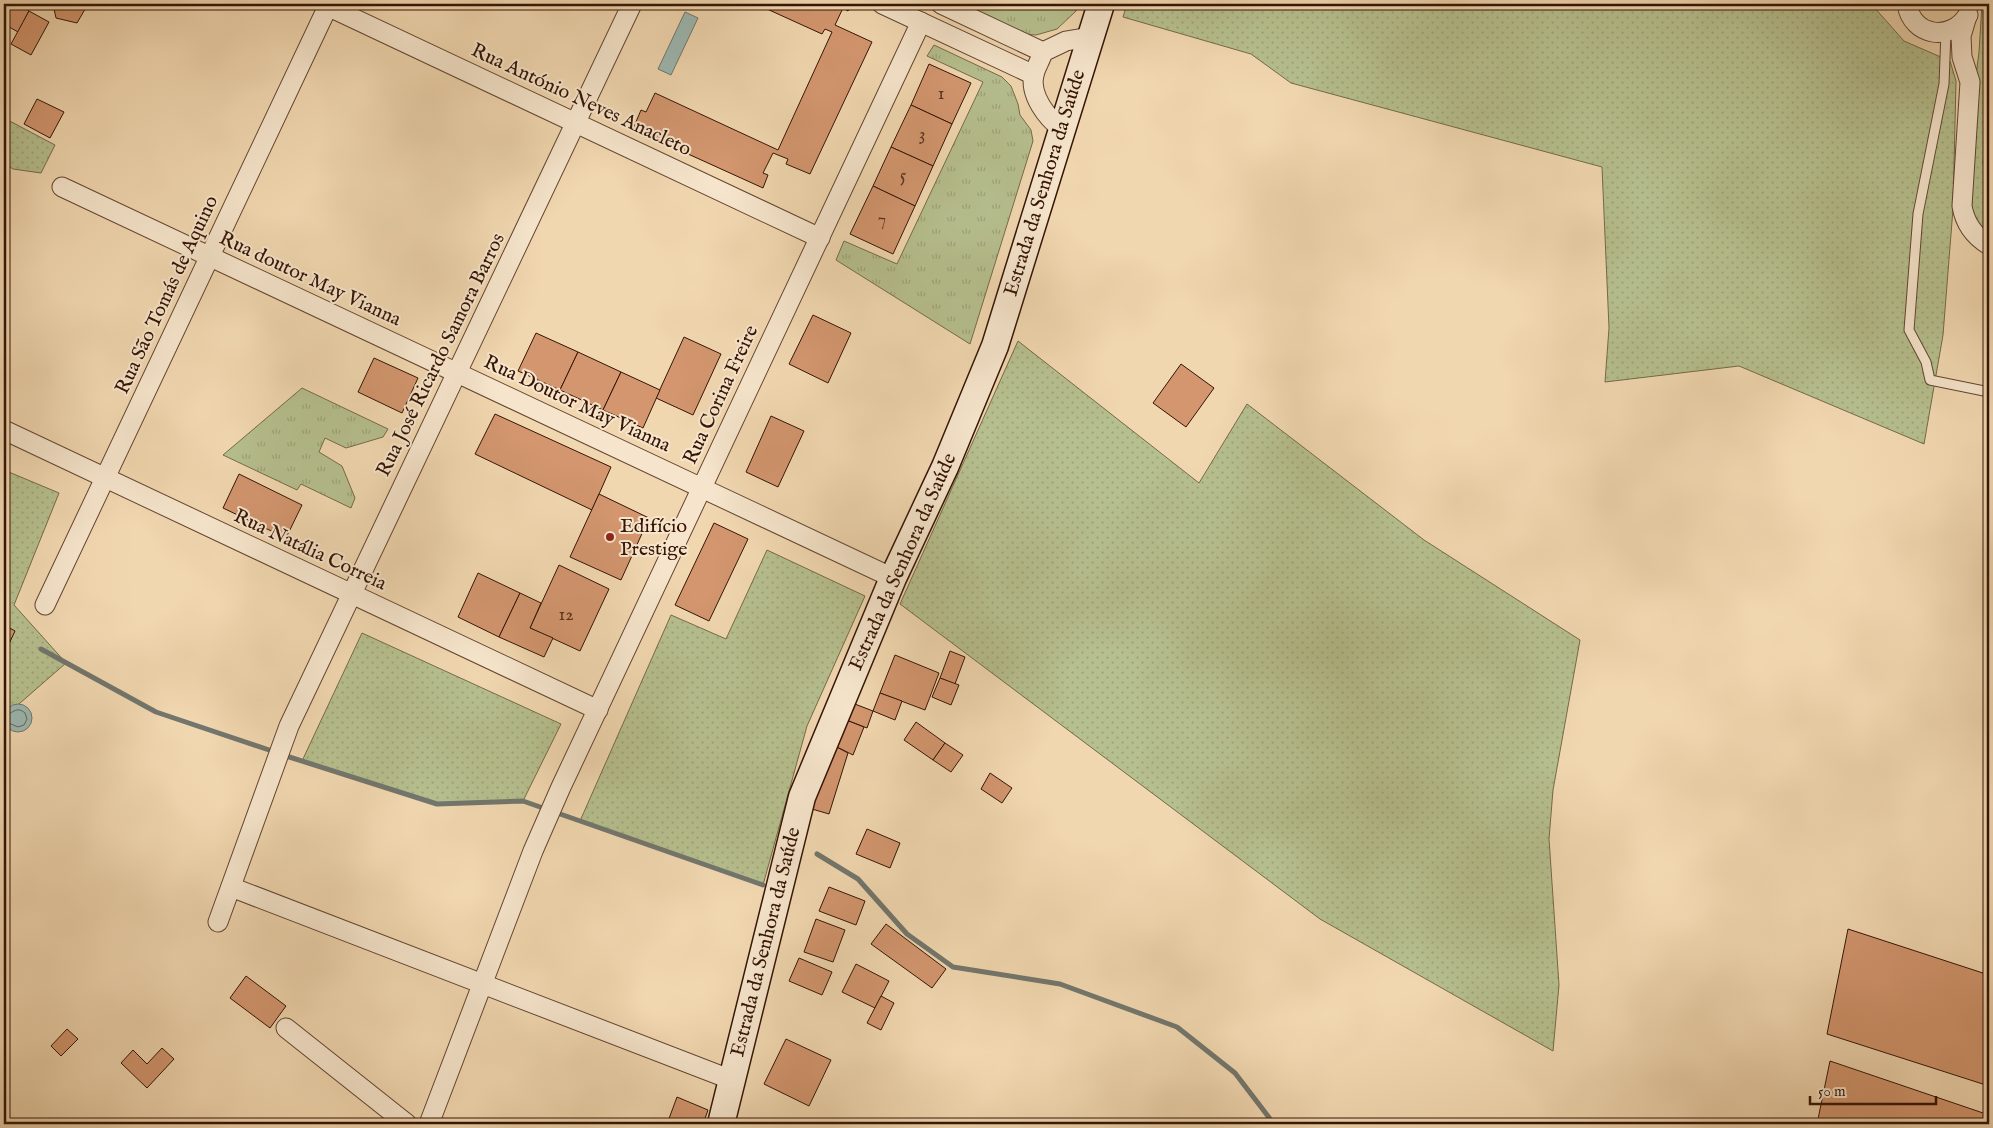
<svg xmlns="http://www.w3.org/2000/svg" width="1993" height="1128" viewBox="0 0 1993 1128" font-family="'IM FELL English',serif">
<defs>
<pattern id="grass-dots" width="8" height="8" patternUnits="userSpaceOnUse" patternTransform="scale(1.25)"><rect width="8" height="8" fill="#b6bf8e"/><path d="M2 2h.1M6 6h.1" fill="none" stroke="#9da379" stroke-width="1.8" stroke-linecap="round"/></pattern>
<pattern id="park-tufts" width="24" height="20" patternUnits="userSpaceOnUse" patternTransform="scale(1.25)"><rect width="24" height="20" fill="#b6bf8e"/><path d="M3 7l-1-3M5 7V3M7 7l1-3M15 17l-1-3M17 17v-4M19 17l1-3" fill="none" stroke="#9da379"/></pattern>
</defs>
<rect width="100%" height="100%" fill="#f1d7b0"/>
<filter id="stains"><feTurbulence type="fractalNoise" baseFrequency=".004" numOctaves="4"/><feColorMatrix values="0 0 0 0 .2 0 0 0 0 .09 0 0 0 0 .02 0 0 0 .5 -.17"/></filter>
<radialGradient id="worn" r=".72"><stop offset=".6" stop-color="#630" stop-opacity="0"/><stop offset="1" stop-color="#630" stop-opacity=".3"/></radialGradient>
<!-- grass -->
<g fill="url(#grass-dots)" stroke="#756a4a">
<path d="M1127 4H1866L1873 6 1904 41 1950 61 1956 81 1953 209 1943 335 1924 444 1739 366 1605 382 1609 328 1602 167 1291 83 1251 54 1123 17Z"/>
<path d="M1982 4H1989V88L1983 162 1985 183 1989 190V239L1972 229 1963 177 1979 52Z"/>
<path d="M4 118 55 145 41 173 13 169 4 163Z"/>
<path d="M1018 341 1199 483 1247 404 1424 540 1580 640 1553 790 1549 839 1559 985 1553 1051 1320 919 900 604Z"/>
<path d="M4 470 59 493 14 605 66 663 4 717Z"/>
<path d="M767 550 865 596 807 726 763 885 580 821 671 615 726 639Z"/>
<path d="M362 633 561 724 523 801 437 804 302 761Z"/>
</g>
<!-- park -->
<g fill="url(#park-tufts)" stroke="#756a4a">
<path d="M961 4H1078L1076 11 1057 29 1036 35 1024 34Z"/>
<path d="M934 45 1002 77 1011 86 1018 104 1020 115 1031 130 1033 141 970 344 836 260 844 241 897 264 983 82 927 56Z"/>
<path d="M302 388 388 429 383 437 346 448 325 438 319 452 342 466 355 498 351 508 301 484 297 490 223 455Z"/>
</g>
<!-- water -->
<g fill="#9cb8b2" stroke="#72766d">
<path d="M685 12 698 18 671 75 658 69Z"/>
<circle cx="18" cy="718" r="14"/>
</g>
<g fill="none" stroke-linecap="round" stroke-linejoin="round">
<!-- shore -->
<path stroke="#68665c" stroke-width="1" d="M4 715C12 715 16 705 25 713L27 719 24 725 18 727 4 721"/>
<!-- stream -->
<g stroke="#72766d" stroke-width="5">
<path d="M41 649 156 712 275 752"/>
<path d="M283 755 437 804 523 801 763 885"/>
<path d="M817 854 858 879 907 934 953 967 1060 984 1177 1027 1235 1073 1274 1124"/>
</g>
</g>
<!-- building -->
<g fill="#d3966f" stroke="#341405">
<path d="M4 4H20L29 11 18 32 4 24Z"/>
<path d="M53 4H69L71 7 73 4H88L77 23 56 18Z"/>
<path d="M756 4H852L848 11 843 8 835 25 872 42 810 174 786 164 788 159 773 153 763 173 768 175 763 188 633 129 641 110 646 112 655 93 778 150 832 32 825 29 822 34Z"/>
<path d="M29 11 49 22 31 55 11 44Z"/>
<path d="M929 64 971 83 952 124 911 105Z"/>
<path d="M37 99 64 112 50 138 24 124Z"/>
<path d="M911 105 952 124 933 166 891 147Z"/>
<path d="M891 147 933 166 915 206 873 186Z"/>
<path d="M873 186 915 206 893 254 850 234Z"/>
<path d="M813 315 851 333 828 383 789 364Z"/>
<path d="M536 333 578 352 560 390 518 371Z"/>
<path d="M684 337 721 354 693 415 656 398Z"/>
<path d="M578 352 621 372 603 410 560 390Z"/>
<path d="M374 358 418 378 402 413 358 392Z"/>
<path d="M1181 364 1214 388 1186 427 1153 403Z"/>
<path d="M621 372 660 390 643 428 603 410Z"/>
<path d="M495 414 611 467 592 510 475 454Z"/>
<path d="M771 416 804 431 778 487 746 472Z"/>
<path d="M239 474 302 505 286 538 223 508Z"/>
<path d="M599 494 649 518 621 580 570 557Z"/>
<path d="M714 523 748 539 709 621 675 605Z"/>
<path d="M559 565 609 589 580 651 530 628Z"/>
<path d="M478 573 520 593 499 637 458 617Z"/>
<path d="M520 593 541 603 530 628 553 638 544 657 499 637Z"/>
<path d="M4 625 15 631 8 646 4 644Z"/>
<path d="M950 651 965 657 955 684 940 678Z"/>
<path d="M895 655 939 673 925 710 880 693Z"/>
<path d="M940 678 959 685 951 705 932 697Z"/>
<path d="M880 693 902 701 895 720 873 711Z"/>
<path d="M847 701 873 711 867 728 841 718Z"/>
<path d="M841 718 864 727 853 755 831 744Z"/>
<path d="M916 722 945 743 933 760 904 740Z"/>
<path d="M945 743 963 755 951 772 933 760Z"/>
<path d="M831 744 848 753 829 814 812 809Z"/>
<path d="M990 773 1012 788 1002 803 981 789Z"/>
<path d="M867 829 900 843 890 868 856 854Z"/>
<path d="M829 887 865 901 856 925 819 911Z"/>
<path d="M816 919 845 930 833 962 804 952Z"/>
<path d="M886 924 946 969 932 988 871 944Z"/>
<path d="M1848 929 1989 975V1086L1827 1034Z"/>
<path d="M799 958 832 972 822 995 789 981Z"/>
<path d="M856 964 889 981 875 1008 842 992Z"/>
<path d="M246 976 286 1006 270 1028 230 998Z"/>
<path d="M881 996 894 1003 881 1030 867 1023Z"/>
<path d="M67 1029 78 1039 61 1056 51 1046Z"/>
<path d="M786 1039 831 1060 809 1106 764 1084Z"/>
<path d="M162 1048 174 1059 147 1088 121 1063 133 1050 147 1064Z"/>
<path d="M1830 1061 1989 1115V1124H1817Z"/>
<path d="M677 1097 708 1110 703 1124H667Z"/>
</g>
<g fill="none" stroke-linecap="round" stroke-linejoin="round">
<!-- lane casing -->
<g stroke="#634530" stroke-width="11">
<path id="lane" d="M1946 31 1944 84 1918 214 1909 330 1926 362 1930 380 1989 392"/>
</g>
<!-- street casing -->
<g stroke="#634530" stroke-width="21">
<g id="street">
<path d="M323 4 820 238"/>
<path d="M882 4 1034 75"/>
<path d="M941 4 1043 52"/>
<path d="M1907 4C1912 37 1951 42 1968 15"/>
<path d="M1967 16 1961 36 1962 57 1970 82 1962 206C1965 224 1974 236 1989 245"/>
<path d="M1062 129C1047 118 1029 95 1034 74 1036 67 1041 59 1043 52L1066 41 1090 37"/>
<path d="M62 187 893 578"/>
<path d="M4 430 598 710"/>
<path d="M45 605 329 4"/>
<path d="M231 887 732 1080"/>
<path d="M218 922 289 726 632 4"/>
<path d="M286 1028 407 1124"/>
<path d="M429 1124 533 851 561 787 921 22"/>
</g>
</g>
<!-- secondary casing -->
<g stroke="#341405" stroke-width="29">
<path id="secondary" d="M721 1124 802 797 893 578 945 467 995 346 1101 4"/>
</g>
<!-- lane -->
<use href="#lane" stroke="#f6e5cc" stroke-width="9"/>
<!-- street -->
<use href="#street" stroke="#f6e5cc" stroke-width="19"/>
<!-- secondary -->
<use href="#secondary" stroke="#f6e5cc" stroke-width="26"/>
</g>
<!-- markers -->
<circle fill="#8f2418" stroke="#f6e5cc" stroke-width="2" cx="610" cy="537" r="5"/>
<g text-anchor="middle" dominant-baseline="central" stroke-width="4" stroke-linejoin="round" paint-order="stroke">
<!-- number labels -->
<g font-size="18" fill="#5c3420">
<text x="941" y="94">1</text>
<text x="922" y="135">3</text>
<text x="903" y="176">5</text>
<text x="882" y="220">7</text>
<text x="566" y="615">12</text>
</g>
<!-- street labels -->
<g font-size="20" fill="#341405" stroke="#f6e5cc">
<text transform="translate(581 100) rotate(25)">Rua António Neves Anacleto</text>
<text transform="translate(1045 183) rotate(-73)">Estrada da Senhora da Saúde</text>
<text transform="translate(310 279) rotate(25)">Rua doutor May Vianna</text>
<text transform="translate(167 295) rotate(-65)">Rua São Tomás de Aquino</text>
<text transform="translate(441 355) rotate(-64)">Rua José Ricardo Samora Barros</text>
<text transform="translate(721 395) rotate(-65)">Rua Corina Freire</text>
<text transform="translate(577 404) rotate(25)">Rua Doutor May Vianna</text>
<text transform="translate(310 550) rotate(25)">Rua Natália Correia</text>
<text transform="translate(903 562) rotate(-66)">Estrada da Senhora da Saúde</text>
<text transform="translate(766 942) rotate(-76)">Estrada da Senhora da Saúde</text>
</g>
<!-- poi labels -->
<g font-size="20" fill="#341405" stroke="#f6e5cc" text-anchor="start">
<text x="620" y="526">Edifício<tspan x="620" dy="23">Prestige</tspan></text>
</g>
</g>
<!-- margin -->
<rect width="1993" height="1128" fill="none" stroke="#f1d7b0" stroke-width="20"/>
<rect x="5" y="5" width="1983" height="1118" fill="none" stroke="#341405" stroke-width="2.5"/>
<rect x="10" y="10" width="1973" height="1108" fill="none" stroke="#341405"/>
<!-- scale -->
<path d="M1810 1096v8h126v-8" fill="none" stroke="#341405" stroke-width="2.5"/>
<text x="1818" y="1096" font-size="15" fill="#341405" stroke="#f6e5cc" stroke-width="4" paint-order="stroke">50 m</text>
<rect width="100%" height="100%" filter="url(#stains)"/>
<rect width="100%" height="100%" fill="url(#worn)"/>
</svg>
